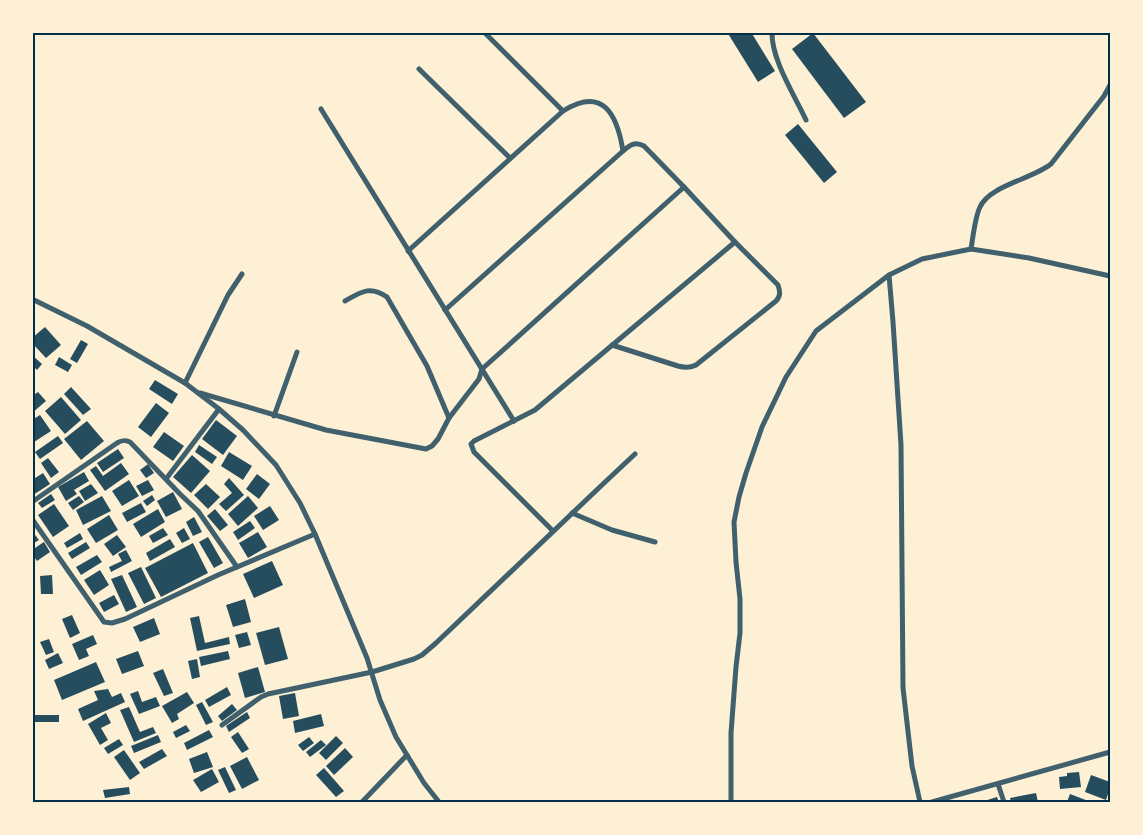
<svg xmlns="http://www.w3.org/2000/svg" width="1143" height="835" viewBox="0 0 1143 835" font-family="'PT Sans',sans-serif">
<rect width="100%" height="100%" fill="#fdf0d5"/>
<!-- building -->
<g fill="#264d5e">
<path d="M727 32H751L775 71 758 82Z"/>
<path d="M813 33 866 102 844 118 792 49Z"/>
<path d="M798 124 837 172 824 183 785 135Z"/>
<path d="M45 327 61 345 46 358 32 343V338Z"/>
<path d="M81 340 88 344 77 363 70 359Z"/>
<path d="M32 355 42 364 37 370 32 365Z"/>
<path d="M59 357 72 365 68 372 55 365Z"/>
<path d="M155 380 178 394 172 404 149 389Z"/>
<path d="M71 387 91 409 83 415 64 394Z"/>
<path d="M38 392 46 401 32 413V396Z"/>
<path d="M61 397 81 420 65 434 45 411Z"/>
<path d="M156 403 169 413 151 437 138 427Z"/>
<path d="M40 415 51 431 34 442 32 440V420Z"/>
<path d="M216 420 237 436 223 455 202 439Z"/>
<path d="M87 421 104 441 81 460 64 439Z"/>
<path d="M164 432 184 446 173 461 153 447Z"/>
<path d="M58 436 63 443 40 459 35 452Z"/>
<path d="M199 445 217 457 212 464 195 452Z"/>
<path d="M118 449 124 458 103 472 97 463Z"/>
<path d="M229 452 252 466 243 480 221 466Z"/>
<path d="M192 455 210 471 191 493 173 477Z"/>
<path d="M48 458 59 472 51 478 41 463Z"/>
<path d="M121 463 129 474 105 491 90 470 96 466 103 476Z"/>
<path d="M148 464 154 473 146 478 140 470Z"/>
<path d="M84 472 89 481 74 490 77 494 66 501 58 487Z"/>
<path d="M43 473 50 484 33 495 32 480Z"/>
<path d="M257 474 270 484 259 499 246 489Z"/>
<path d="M229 478 244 495 226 511 219 504 232 493 224 484Z"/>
<path d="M129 480 139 496 122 506 112 491Z"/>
<path d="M148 480 154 490 142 496 136 486Z"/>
<path d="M91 484 98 493 85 501 79 491Z"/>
<path d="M206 484 220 497 208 509 194 495Z"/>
<path d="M173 492 182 509 166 517 157 501Z"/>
<path d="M51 494 55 500 42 508 38 503Z"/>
<path d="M152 495 155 500 147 506 143 501Z"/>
<path d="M79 496 84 502 73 510 68 503Z"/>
<path d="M102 496 111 511 83 525 76 510Z"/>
<path d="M248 496 258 508 238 526 228 514Z"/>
<path d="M141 503 146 512 127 522 122 513Z"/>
<path d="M54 504 69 526 53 537 38 515Z"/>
<path d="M270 506 279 520 263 530 254 516Z"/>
<path d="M158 509 165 522 141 537 133 524Z"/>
<path d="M215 509 228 525 220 531 207 516Z"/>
<path d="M109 515 118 530 96 543 87 529Z"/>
<path d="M194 517 202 532 193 536 186 522Z"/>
<path d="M250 521 255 528 238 540 233 532Z"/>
<path d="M163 528 168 535 153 543 149 536Z"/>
<path d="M184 528 190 539 182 543 176 533Z"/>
<path d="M32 531 39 540 32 544Z"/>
<path d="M258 532 267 547 248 558 239 543Z"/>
<path d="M80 533 83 539 67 548 64 543Z"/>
<path d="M117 535 126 547 113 556 104 544Z"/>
<path d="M208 537 223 563 214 568 199 542Z"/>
<path d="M170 539 175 547 150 561 146 553Z"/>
<path d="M44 542 50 552 37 561 32 554V550Z"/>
<path d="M86 542 90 548 72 559 68 553Z"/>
<path d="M193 543 208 573 161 597 145 568Z"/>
<path d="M126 550 132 561 111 572 109 567 122 561 118 554Z"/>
<path d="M97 555 102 562 81 575 76 567Z"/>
<path d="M272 561 283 585 254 598 243 574Z"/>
<path d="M141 567 156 598 144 604 128 573Z"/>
<path d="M100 570 109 585 94 595 84 580Z"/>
<path d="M52 575 53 594H41L40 576Z"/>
<path d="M122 575 137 607 126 612 111 579Z"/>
<path d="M114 595 119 604 104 612 99 603Z"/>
<path d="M245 599 251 622 233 627 226 605Z"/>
<path d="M72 615 80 633 70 638 62 619Z"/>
<path d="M199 616 205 643 229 637 230 644 197 651 190 618Z"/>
<path d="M154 618 160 634 140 642 133 627Z"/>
<path d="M279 627 288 659 265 665 256 633Z"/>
<path d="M247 632 251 645 239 648 235 635Z"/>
<path d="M93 635 97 644 86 649 89 656 79 660 72 644Z"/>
<path d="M49 639 54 652 46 655 40 642Z"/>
<path d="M138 651 144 666 122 674 116 659Z"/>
<path d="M228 651 230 659 201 666 199 657Z"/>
<path d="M58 653 63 663 49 669 45 660Z"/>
<path d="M197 659 200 677 192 679 188 661Z"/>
<path d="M96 662 105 682 62 700 54 680Z"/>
<path d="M258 667 265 692 245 698 238 673Z"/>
<path d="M163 669 173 693 164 696 153 673Z"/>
<path d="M227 687 231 695 209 707 205 700Z"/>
<path d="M108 689 112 697 121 693 125 702 83 721 78 709 98 700 94 691Z"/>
<path d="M138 691 142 702 156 697 160 706 139 714 130 694Z"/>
<path d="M187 692 194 703 177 714 179 719 172 723 162 706Z"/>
<path d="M295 693 299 716 283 719 279 696Z"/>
<path d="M202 702 213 722 206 725 196 705Z"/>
<path d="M232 704 237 710 222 721 218 716Z"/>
<path d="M129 707 140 732 153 727 156 733 134 742 120 710Z"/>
<path d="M247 712 250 718 229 732 226 726Z"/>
<path d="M106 713 111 723 101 728 108 740 100 745 88 724Z"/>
<path d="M321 714 324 726 295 733 293 721Z"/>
<rect x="32" y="715" width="27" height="7"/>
<path d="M186 725 190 731 176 738 173 732Z"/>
<path d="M209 730 213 737 187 750 184 743Z"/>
<path d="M238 732 249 749 242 753 231 737Z"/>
<path d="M158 735 161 742 134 753 131 746Z"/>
<path d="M336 736 343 743 326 760 319 753Z"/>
<path d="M309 737 314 743 303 751 298 745Z"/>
<path d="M119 739 123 745 108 754 104 748Z"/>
<path d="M321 740 326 745 310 757 306 752Z"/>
<path d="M345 748 353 757 334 775 326 766Z"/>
<path d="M162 749 167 756 144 769 139 762Z"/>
<path d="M124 750 140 773 130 780 114 757Z"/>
<path d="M207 752 213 767 194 773 189 759Z"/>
<path d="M247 757 259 780 242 789 230 766Z"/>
<path d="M225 767 236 790 229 793 218 770Z"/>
<path d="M324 768 344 791 336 797 316 775Z"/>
<path d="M212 769 219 782 201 792 193 780Z"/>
<path d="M1079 772 1081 787 1060 789 1059 777 1067 776V773Z"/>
<path d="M1091 775 1110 782V788L1106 800 1085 792Z"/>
<path d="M129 787 130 794 105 798 103 790Z"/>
<path d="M1036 793 1038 802H1011L1010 798Z"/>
<path d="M1070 794 1091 802H1067Z"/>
<path d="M997 797 999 802H981Z"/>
</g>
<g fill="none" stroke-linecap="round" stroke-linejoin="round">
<!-- minor -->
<g stroke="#3f606c" stroke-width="5">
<path d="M484 32 563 111"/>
<path d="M772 32C771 59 795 96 806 120"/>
<path d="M419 69 510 158"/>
<path d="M321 109 514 421"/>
<path d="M971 249C973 237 975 217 980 207 989 186 1032 179 1051 164L1104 96 1110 85"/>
<path d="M408 251 563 111C603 86 617 114 623 151"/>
<path d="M889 275 893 322 901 445 903 688 912 766 920 802"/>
<path d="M32 299 87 326 185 383 219 409 243 430 276 465 300 503 315 534 367 658 380 700 396 737 424 783 439 802"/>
<path d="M345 301C361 292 370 285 387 297L427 366 449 418"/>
<path d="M445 310 623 151C630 145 635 141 644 146L684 187 735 242 778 285C780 291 781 296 776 301L696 365C690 368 685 368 678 366L612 345"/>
<path d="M185 383 228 295 242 274"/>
<path d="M200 393 326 430 426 449 432 446 438 439 449 418 479 379 482 369 684 187"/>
<path d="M274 416 297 352"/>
<path d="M166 479 219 409"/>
<path d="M32 502 117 443C122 440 125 440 130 442L180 494 198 511 237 567"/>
<path d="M572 513 612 530 655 542"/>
<path d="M32 519 104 622 112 623 125 619 218 575 315 534"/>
<path d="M553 531 474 452 471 444 474 441 535 410 735 242"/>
<path d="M222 725 261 697 268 694 372 672 414 659 422 655 436 643 603 484 635 454"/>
<path d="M998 784 1004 802"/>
<path d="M362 802 407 755"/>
<path d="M731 802V733L736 667 740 633V599L736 562 734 522 739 497 746 473 762 427 786 377 816 331 889 275 922 259 971 249 1029 258 1110 276"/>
<path d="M932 802 1110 752"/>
</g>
</g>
<!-- border -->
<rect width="1143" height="835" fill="none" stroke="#fdf0d5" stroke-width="68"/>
<rect x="34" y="34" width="1075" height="767" fill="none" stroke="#003049" stroke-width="2"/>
</svg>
